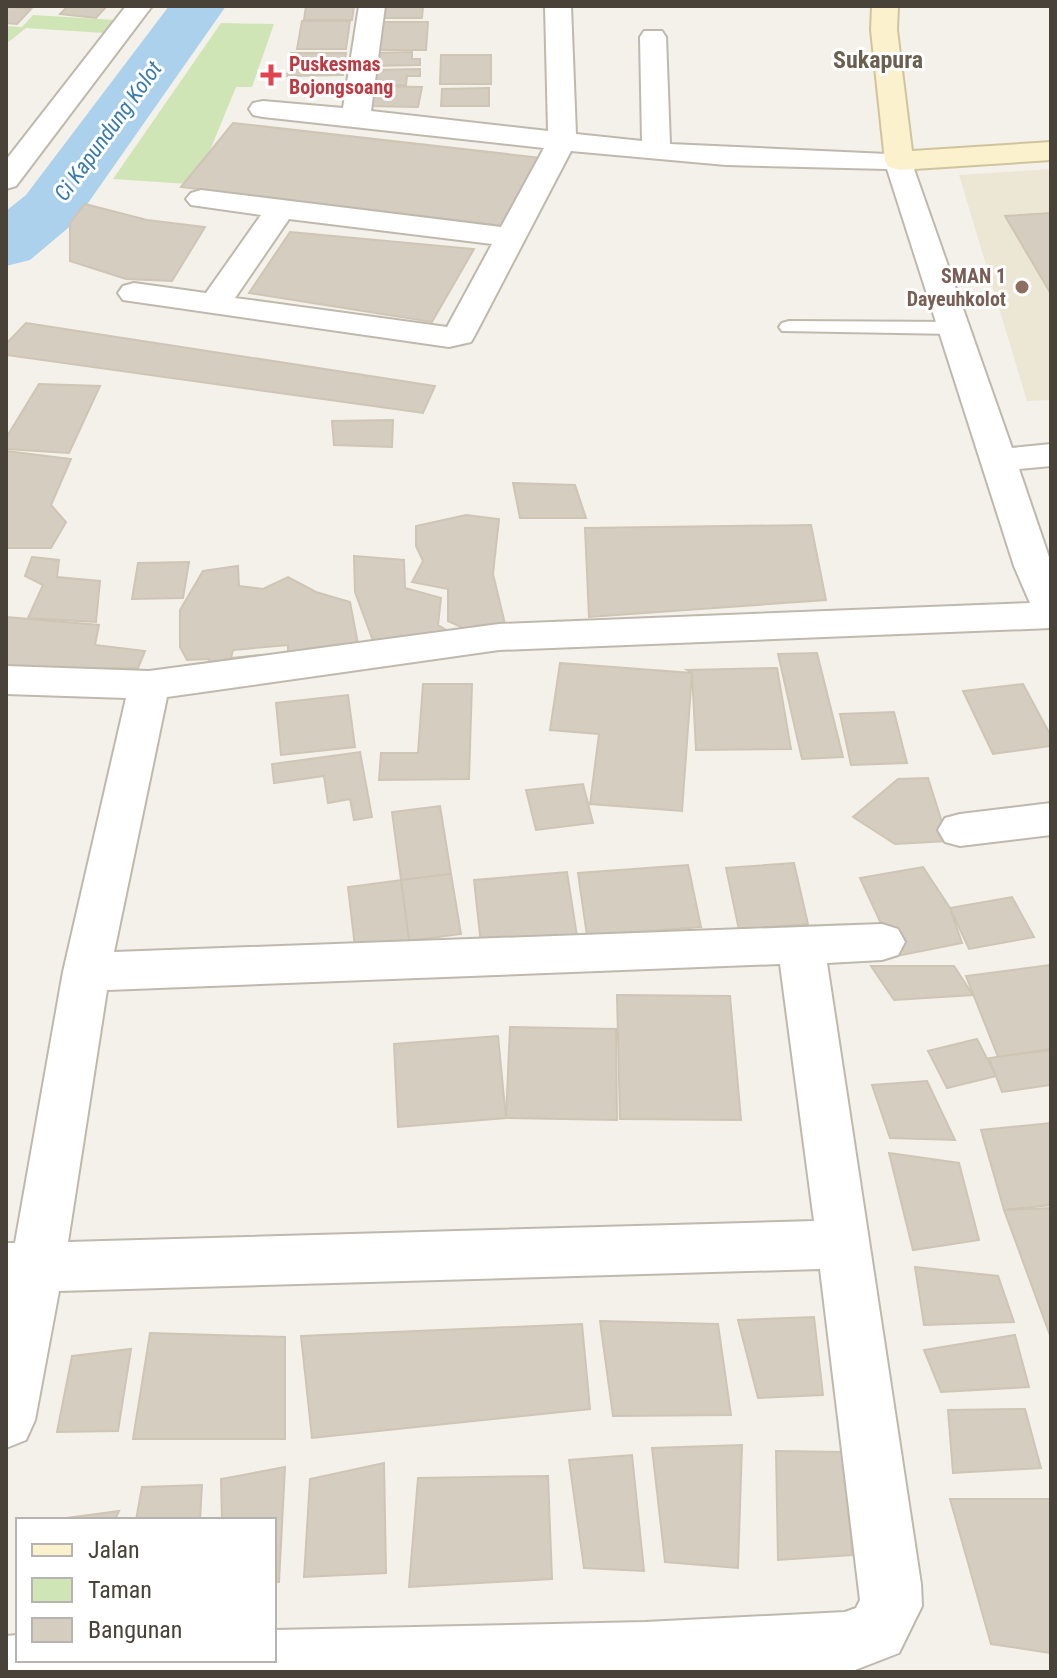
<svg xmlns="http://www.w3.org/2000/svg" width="1057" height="1678" viewBox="0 0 1057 1678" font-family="'Roboto Condensed',sans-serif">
<rect width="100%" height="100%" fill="#f4f1ea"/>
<!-- education -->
<path fill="#ece6d5" d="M1051 169V400L1027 401 959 175Z"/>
<!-- green -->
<g fill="#cfe5b6">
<path d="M33 15 116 20 104 33 26 28 6 44V26L22 27Z"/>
<path d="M221 23 274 24 252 87H236L211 148 188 184 113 179Z"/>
</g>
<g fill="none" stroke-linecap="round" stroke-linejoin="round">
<!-- river -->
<path fill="#abd1ec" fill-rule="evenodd" d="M169 6H226L74 223 30 260 6 266V211L26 195Z"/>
</g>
<!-- building -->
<g fill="#d5cdc0" stroke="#cfc5b4" stroke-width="2">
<path d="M68 6H107L96 18 60 14Z"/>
<path d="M306 6H354L352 20H304Z"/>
<path d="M379 6H423L422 18H377Z"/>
<path d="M6 7 31 9 17 24 6 23Z"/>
<path d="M302 21H350L346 49H297Z"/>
<path d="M379 22H428L426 50H377Z"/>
<path d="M412 52V59H420V65L371 66 372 53Z"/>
<path d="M291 53H346L343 75 287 76Z"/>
<path d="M441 55H491V84H440Z"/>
<path d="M420 69V76H407L406 85 370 86 371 70Z"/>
<path d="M371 86 422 87 418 107 367 106Z"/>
<path d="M489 88V106H441L442 89Z"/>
<path d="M233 123 542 158 503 226 181 187Z"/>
<path d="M85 204 147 220 205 227 172 281 126 279 70 261V223Z"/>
<path d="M1051 213V294L1005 216Z"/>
<path d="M290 232 474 249 432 322 249 293Z"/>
<path d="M26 323 435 386 423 413 6 355V344Z"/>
<path d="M39 384 100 386 69 453 6 449V438Z"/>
<path d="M393 420 392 447 334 445 332 421Z"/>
<path d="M6 451 71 459 51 505 66 522 51 548H6Z"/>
<path d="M513 483 575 485 586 518H520Z"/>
<path d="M466 515 499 519 493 574 505 624 470 631 448 621V589L412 582 423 561 416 546V526Z"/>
<path d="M811 525 826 600 589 617 585 528Z"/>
<path d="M354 556 404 560 405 588 441 598 438 625 456 636 376 649 355 592Z"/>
<path d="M32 557 59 560 57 577 100 581 96 622 28 618 43 585 25 576Z"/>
<path d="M189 562 183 598 132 599 138 563Z"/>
<path d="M238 566 239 586 263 589 288 577 316 592 350 602 359 649 288 662V645L233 650 231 658 260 655 264 664 212 671 209 659 187 660 180 647V610L203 571Z"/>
<path d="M6 617 99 625 95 645 145 651 138 668 6 669Z"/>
<path d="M817 653 843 757 802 759 778 654Z"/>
<path d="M560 663 692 673 682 811 590 804 599 734 550 730Z"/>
<path d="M777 668 791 749 696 750 692 673 687 670Z"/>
<path d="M423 684H472L469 779 379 780 381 753H418Z"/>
<path d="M1023 684 1051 736V746L993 754 963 691Z"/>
<path d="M348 695 355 747 281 755 276 703Z"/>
<path d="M894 712 907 763 851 765 840 714Z"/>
<path d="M360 752 372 817 354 820 350 799 328 803 324 776 274 783 272 764Z"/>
<path d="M928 778 948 841 895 844 853 817 898 779Z"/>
<path d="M583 784 593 823 536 830 526 790Z"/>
<path d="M440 806 451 874 401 880 392 812Z"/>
<path d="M794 863 808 924 739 930 726 868Z"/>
<path d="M688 865 701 927 587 936 578 873Z"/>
<path d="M923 867 950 908 962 943 896 956 860 878Z"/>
<path d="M567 872 577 936 481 944 474 880Z"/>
<path d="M451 874 461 934 409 941 401 880Z"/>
<path d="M401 880 409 941 355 947 348 887Z"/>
<path d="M1012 897 1034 937 969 949 950 908Z"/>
<path d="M1051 965V1049L998 1057 966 976Z"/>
<path d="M871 966H954L973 995 894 1000Z"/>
<path d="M617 995 730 996 741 1120 620 1119Z"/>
<path d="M510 1027 616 1029 617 1120 506 1118Z"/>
<path d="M498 1036 506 1118 398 1127 394 1044Z"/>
<path d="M977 1039 996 1076 947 1088 928 1051Z"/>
<path d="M1051 1050V1085L1002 1092 989 1058Z"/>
<path d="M927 1081 955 1140 890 1138 872 1085Z"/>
<path d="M1051 1123V1205L1004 1210 981 1130Z"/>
<path d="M889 1153 959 1163 979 1240 913 1250Z"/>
<path d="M1051 1208V1338L1004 1210Z"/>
<path d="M915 1267 998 1276 1014 1322 924 1325Z"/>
<path d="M814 1317 823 1395 758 1398 738 1320Z"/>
<path d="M600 1321 718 1324 731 1415 613 1416Z"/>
<path d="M582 1324 590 1409 312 1438 301 1336Z"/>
<path d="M150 1333 285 1337V1439H133Z"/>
<path d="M1015 1335 1029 1387 941 1392 924 1350Z"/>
<path d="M131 1349 118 1431 57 1432 72 1356Z"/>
<path d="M1025 1409 1041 1468 953 1473 948 1410Z"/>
<path d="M742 1445 738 1568 665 1562 652 1448Z"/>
<path d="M776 1451 845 1452 852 1555 778 1560Z"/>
<path d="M632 1455 644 1571 584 1568 569 1460Z"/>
<path d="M384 1463 386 1573 304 1577 310 1479Z"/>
<path d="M285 1467 279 1582H274V1520H222L221 1479Z"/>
<path d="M548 1476 552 1579 409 1587 418 1478Z"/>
<path d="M202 1485 200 1520H136L142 1487Z"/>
<path d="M950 1499H1051V1653L991 1644Z"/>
<path d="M119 1511 115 1520H51Z"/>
</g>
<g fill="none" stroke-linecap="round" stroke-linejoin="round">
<!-- lane casing -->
<g stroke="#bfb9ad" stroke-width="4">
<path id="lane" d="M789 321 955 322 965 328 955 334 782 331 779 327 782 323Z"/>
</g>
<!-- street casing -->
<g stroke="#bfb9ad" stroke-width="4">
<g id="street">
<path d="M126 6H152L16 186 6 189V160Z"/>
<path d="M359 6H385L371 111 548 131 545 6H571L576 134 642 141 640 37 644 31H662L666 37 670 144 909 155 1012 448 1051 444V466L1019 469 1051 563V628L499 650 167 697 114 952 882 924 898 929 905 942 898 955 882 960 827 963 921 1584 922 1606 899 1653 850 1672H6V1636L18 1635V1660H274V1630L645 1622 845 1612 856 1608 860 1600 820 1269 59 1291 35 1420 26 1440 6 1448V1243H15L63 972 126 698 6 694V666L149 671 499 624 1030 603 1014 566 887 169 726 165 571 151 475 335 471 342 449 347 123 300 118 293 123 286 134 283 206 293 261 215 191 205 186 199 191 193 201 190 501 227 544 148 263 117 253 115 249 109 253 103 263 101 343 108ZM289 219 492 244 447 327 235 298ZM780 964 814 1221 68 1242 107 990Z"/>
<path d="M1051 803V835L960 846 945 842 938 830 945 818 960 814Z"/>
</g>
</g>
<!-- secondary casing -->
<g stroke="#d0c49d" stroke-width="4">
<path id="secondary" d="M872 6H898L897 30 912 151 1051 142V160L899 170 889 167 885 161 871 30Z"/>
</g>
<!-- lane -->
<use href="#lane" fill="#fff" fill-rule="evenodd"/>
<!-- street -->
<use href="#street" fill="#fff" fill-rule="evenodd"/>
<!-- secondary -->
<use href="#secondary" fill="#fbf1cd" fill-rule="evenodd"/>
</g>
<!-- markers -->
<path fill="#e0444e" stroke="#fff" stroke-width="3" d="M267 63h8v8h8v8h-8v8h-8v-8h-8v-8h8z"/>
<circle fill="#8d6e63" stroke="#fff" stroke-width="3" cx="1022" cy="287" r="8"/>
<g text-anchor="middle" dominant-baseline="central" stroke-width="6" stroke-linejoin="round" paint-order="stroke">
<!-- far-health labels -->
<g font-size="20" font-weight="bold" fill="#be3a42" stroke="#fff" text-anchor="start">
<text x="289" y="64">Puskesmas<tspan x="289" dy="23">Bojongsoang</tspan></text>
</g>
<!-- far-education labels -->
<g font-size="20" font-weight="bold" fill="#785e54" stroke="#fff" text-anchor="end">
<text x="1006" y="276">SMAN 1<tspan x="1006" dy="23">Dayeuhkolot</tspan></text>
</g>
<!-- far-water labels -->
<g font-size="22" font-style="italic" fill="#387aad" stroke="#fff">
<text transform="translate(108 131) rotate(-54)">Ci Kapundung Kolot</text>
</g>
<!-- far-quarter labels -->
<g font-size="24" font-weight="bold" fill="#6a6050" stroke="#fff">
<text x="878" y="60">Sukapura</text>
</g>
</g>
<!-- border -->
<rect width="1057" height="1678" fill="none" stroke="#484239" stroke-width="16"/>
<!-- legend -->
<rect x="16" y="1518" width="260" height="144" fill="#ffffff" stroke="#b6b3b0" stroke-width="2"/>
<rect x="32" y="1544" width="40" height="12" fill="#fbf1cd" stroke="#b6b3b0" stroke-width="2"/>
<text x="88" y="1558" font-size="24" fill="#484239">Jalan</text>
<rect x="32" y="1578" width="40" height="24" fill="#cfe5b6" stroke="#b6b3b0" stroke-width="2"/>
<text x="88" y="1598" font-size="24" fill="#484239">Taman</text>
<rect x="32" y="1618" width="40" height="24" fill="#d5cdc0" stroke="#b6b3b0" stroke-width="2"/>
<text x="88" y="1638" font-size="24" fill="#484239">Bangunan</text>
</svg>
